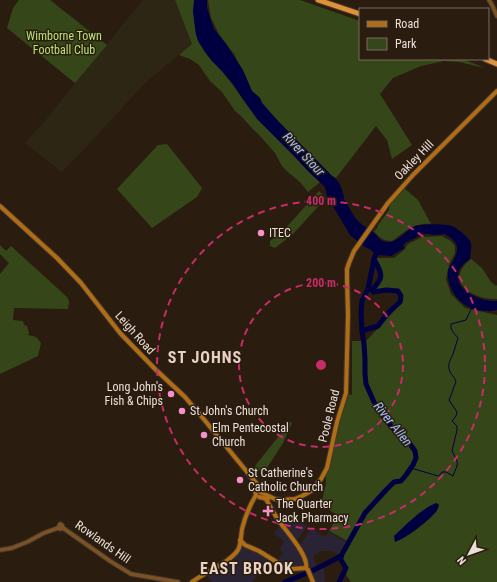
<svg xmlns="http://www.w3.org/2000/svg" width="497" height="582" viewBox="0 0 497 582" font-family="'Roboto Condensed',sans-serif">
<rect width="100%" height="100%" fill="#2b1c10"/>
<!-- commercial -->
<g fill="#292333">
<path d="M289 516 307 526 300 537 297 539 295 538 282 523Z"/>
<path d="M281 526 287 532 302 556 305 564 304 566 294 568 284 565 278 561 283 552 279 550 284 541 273 533Z"/>
<path d="M311 528 325 537 328 532 347 542 340 555 331 551H321L313 556 317 567 324 566 325 582H315L309 570 310 569 307 559 300 545Z"/>
<path d="M244 545 265 556 268 561 252 582H212L206 575 221 568 237 555Z"/>
</g>
<!-- industrial -->
<path fill="#2e2615" d="M143 0H175L192 44 144 84 87 146 72 161 62 172 25 143 46 120 75 83Z"/>
<!-- green -->
<g fill="#354718">
<path d="M19 0H50L107 45 75 83 7 28 13 8Z"/>
<path d="M175 0H194C195 11 193 23 196 34 201 52 217 64 228 79 236 88 241 98 249 106L309 172 320 182 308 192 300 182 289 173 282 166 275 153 262 138 249 125 241 116 235 111 222 92 210 81 199 65 190 59 179 55 192 44Z"/>
<path d="M208 0H300L360 21V59H463L485 68 459 62 444 61 421 66 393 78 380 94 412 145 392 159 387 140 376 126 336 178 332 176 278 121 262 103 260 98 252 91 234 54 219 34 211 18Z"/>
<path d="M167 144 202 188 197 197 152 228 117 189 158 145Z"/>
<path d="M404 188 418 200 431 224C414 222 405 232 392 241 383 241 379 237 374 231L377 228 378 225 389 210 390 204Z"/>
<path d="M319 191 326 198 293 234 275 248 270 246V241L283 231Z"/>
<path d="M442 236 451 241 455 246V253L449 265 446 279 451 294 465 308 497 315V582H351L346 575 348 567 342 559 351 543 329 531 338 516 321 504 326 484V476L331 459 340 420 349 394 352 395V341H366L385 321 403 301V295L398 289 377 290 376 289C385 275 385 273 376 258H394L404 250 408 244 422 237Z"/>
<path d="M0 245 6 251 11 246 67 297 69 301 68 309 14 308 13 320 23 321 24 325 27 326 29 333 28 335 36 337 41 343 38 356 0 374V274L9 263 0 254Z"/>
<path d="M471 259 482 268 491 282 496 286 497 285V299C473 300 443 281 471 259Z"/>
<path d="M288 421 292 423 283 443 263 474 255 466 282 432Z"/>
</g>
<!-- water -->
<g fill="#000041">
<path d="M194 0H207V8L214 29 226 44 243 70 252 91 260 98 262 103 278 121 332 176C339 179 344 192 344 199 349 206 353 217 359 222 363 226 368 228 372 231 378 236 379 242 389 242 398 242 406 230 415 226 422 224 447 223 454 227 458 229 468 237 470 241 473 246 470 254 470 259 439 280 473 302 497 301V310C494 310 491 312 488 311 472 311 458 304 451 288 449 283 447 276 448 270 451 263 458 256 457 247 456 241 450 237 445 234L433 235 428 234H423L405 243 403 246 405 248 394 254 392 256 376 255 371 250 365 247 350 235 327 196 325 187 309 172 294 156 257 119 242 98 233 84 222 71 211 60 205 52 198 41 196 34 193 12Z"/>
<path d="M436 503 438 504 439 505C438 508 437 512 434 514 427 522 405 539 395 542L394 536C406 525 421 509 436 503Z"/>
</g>
<g fill="none" stroke-linecap="round" stroke-linejoin="round">
<!-- stream -->
<path stroke="#000041" stroke-width="1" d="M411 468 438 476 441 474 442 472H446L453 476C458 462 460 466 452 451L457 430V426L452 421 456 416 457 412 449 400C452 394 453 388 456 382 455 377 450 374 449 369 448 362 451 359 453 354 455 349 456 343 458 338 454 333 450 330 451 324L466 320 472 307"/>
<!-- river -->
<g stroke="#000041" stroke-width="5">
<path d="M362 331 378 326 387 314 400 302 401 296 398 291 386 290 373 292 372 290C385 276 382 275 374 259"/>
<path d="M341 556 365 513 386 490 394 482 401 481 406 475 413 465 416 458 415 451 410 444 401 438 385 419 374 402 366 384 365 374V359L364 344 362 331 361 311 362 301 368 289 374 259 378 249"/>
<path d="M285 582 312 571 341 556"/>
<path d="M339 582 346 568 341 560V556"/>
</g>
<!-- tertiary casing -->
<g stroke="#46372c" stroke-width="5.5">
<g id="tertiary">
<path d="M489 0 492 5 497 16"/>
<path d="M63 528 60 529 58 528 60 524 62 525 63 528 110 561 131 574 178 582"/>
<path d="M0 550 12 548 27 542 44 533 58 528"/>
</g>
</g>
<!-- secondary casing -->
<g stroke="#46372c" stroke-width="6">
<g id="secondary">
<path d="M0 206 57 258 81 283 120 333 155 369 185 397 202 417 257 484 260 492 275 499 281 500 295 499 302 496 311 491 321 479 327 468 337 422 346 393 348 315 347 278V269L349 263 354 251 388 203 413 175 497 91"/>
<path d="M259 497 268 499"/>
<path d="M266 499C270 506 274 514 279 521 286 531 309 556 306 568"/>
<path d="M240 540 245 545 259 551 283 566 292 569 306 568"/>
<path d="M306 568 308 570 313 582"/>
<path d="M192 582C205 572 228 564 238 550 241 545 241 535 242 529 245 517 250 505 256 495L253 481"/>
</g>
</g>
<!-- trunk casing -->
<g stroke="#46372c" stroke-width="7">
<g id="trunk">
<path d="M318 0 360 14"/>
<path d="M485 59 497 64"/>
</g>
</g>
<!-- tertiary -->
<use href="#tertiary" stroke="#7b5223" stroke-width="3.5"/>
<!-- secondary -->
<use href="#secondary" stroke="#af6d15" stroke-width="4"/>
<!-- trunk -->
<use href="#trunk" stroke="#dd9138" stroke-width="5"/>
</g>
<!-- distance rings -->
<g fill="none" stroke="#c62c68" stroke-width="2" stroke-dasharray="7 5">
<circle cx="321" cy="365" r="82"/>
<circle cx="321" cy="365" r="164"/>
</g>
<!-- markers -->
<g fill="#f890cb" stroke="#2b1c10" stroke-width="1.5">
<circle cx="261" cy="233" r="4"/>
<circle cx="171" cy="394" r="4"/>
<circle cx="182" cy="411" r="4"/>
<circle cx="204" cy="435" r="4"/>
<circle cx="240" cy="480" r="4"/>
<path d="M266 505h4v4h4v4h-4v4h-4v-4h-4v-4h4z"/>
</g>
<g text-anchor="middle" dominant-baseline="central" stroke-width="3" stroke-linejoin="round" paint-order="stroke">
<!-- park labels -->
<g font-size="12" fill="#b6e571" stroke="#2b1c10">
<text x="64" y="36">Wimborne Town<tspan x="64" dy="14">Football Club</tspan></text>
</g>
<!-- street labels -->
<g font-size="12" fill="#ebe0d8" stroke="#2b1c10">
<text transform="translate(414 160) rotate(-46)">Oakley Hill</text>
<text transform="translate(135 333) rotate(48)">Leigh Road</text>
<text transform="translate(329 416) rotate(-76)">Poole Road</text>
<text transform="translate(103 542) rotate(35)">Rowlands Hill</text>
</g>
<!-- poi labels -->
<g font-size="12" fill="#ebe0d8" stroke="#2b1c10" text-anchor="start">
<text x="269" y="233">ITEC</text>
<text x="163" y="387" text-anchor="end">Long John's<tspan x="163" dy="14">Fish &amp; Chips</tspan></text>
<text x="190" y="411">St John's Church</text>
<text x="212" y="428">Elm Pentecostal<tspan x="212" dy="14">Church</tspan></text>
<text x="248" y="473">St Catherine's<tspan x="248" dy="14">Catholic Church</tspan></text>
<text x="276" y="504">The Quarter<tspan x="276" dy="14">Jack Pharmacy</tspan></text>
</g>
<!-- water labels -->
<g font-size="13" font-style="italic" fill="#9fc2fd" stroke="#2b1c10">
<text transform="translate(304 154) rotate(47)">River Stour</text>
<text transform="translate(393 424) rotate(51)">River Allen</text>
</g>
<!-- district labels -->
<g font-size="16" font-weight="bold" letter-spacing="1" fill="#e8d2c3" stroke="#2b1c10">
<text x="205" y="357">ST JOHNS</text>
<text x="247" y="568">EAST BROOK</text>
</g>
</g>
<circle cx="321" cy="365" r="6" fill="#c62c68" stroke="#2b1c10" stroke-width="2"/>
<g font-size="12" text-anchor="middle" font-weight="bold" fill="#c62c68" stroke="#2b1c10" stroke-width="3" stroke-linejoin="round" paint-order="stroke">
<text x="321" y="205">400 m</text>
<text x="321" y="287">200 m</text>
</g>
<!-- legend -->
<rect x="359" y="8" width="130" height="52" fill="#2b1c10" stroke="#786a60"/>
<rect x="367" y="21" width="20" height="6" fill="#af6d15" stroke="#786a60"/>
<text x="395" y="28" font-size="12" fill="#ebe0d8">Road</text>
<rect x="367" y="38" width="20" height="12" fill="#354718" stroke="#786a60"/>
<text x="395" y="48" font-size="12" fill="#ebe0d8">Park</text>
<!-- north arrow -->
<g transform="translate(469 554) rotate(229)" stroke="#2b1c10" stroke-width="3" paint-order="stroke">
<path d="M0-3L7 15L0 10L-7 15Z" fill="#ebe0d8"/>
<text y="-6" font-size="11" font-weight="bold" text-anchor="middle" fill="#ebe0d8">N</text>
</g>
</svg>
